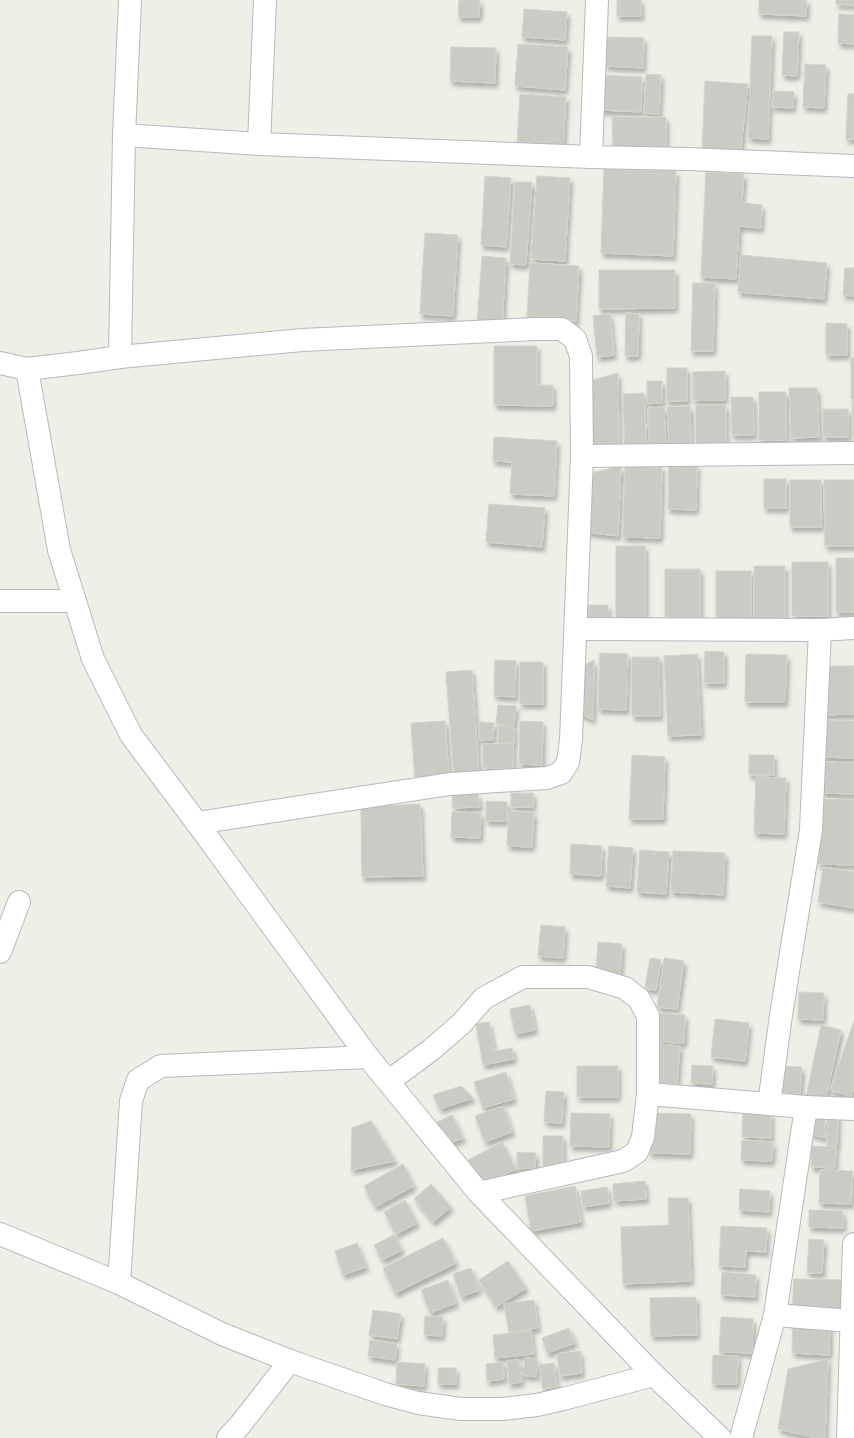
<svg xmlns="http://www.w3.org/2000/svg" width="854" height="1438" viewBox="0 0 854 1438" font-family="'Asap Condensed',sans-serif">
<defs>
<filter id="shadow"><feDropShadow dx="2.5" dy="4.5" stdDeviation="2" flood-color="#0004"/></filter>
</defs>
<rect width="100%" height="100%" fill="#efefe8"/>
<!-- building -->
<g fill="#cbcac4" stroke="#d4d3c7" filter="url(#shadow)">
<path d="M459 0H480L479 17H458Z"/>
<rect x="617" y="0" width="24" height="16"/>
<path d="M759 0H807L806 16 759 14Z"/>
<path d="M836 0H854V5L836 4Z"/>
<path d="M524 9 567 12 565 40 522 37Z"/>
<path d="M839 14 854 15V44L838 43Z"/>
<path d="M784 32H799L797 76 782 75Z"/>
<path d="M752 36H772L768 139 748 138Z"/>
<path d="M607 37 644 38 643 68 605 66Z"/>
<path d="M518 44 568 47 565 90 515 86Z"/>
<path d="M451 47 496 48 495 83 450 81Z"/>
<path d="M805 64 826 65 824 108 803 107Z"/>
<path d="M646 74 661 75 659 114 644 113Z"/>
<path d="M602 75 642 77 641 112 600 110Z"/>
<path d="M705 81 748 84 740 156 702 152Z"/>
<path d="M773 91 794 92 793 108 772 107Z"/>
<path d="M520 94 566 97 563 147 517 144Z"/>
<path d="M848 94H854V139H846Z"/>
<path d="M612 117H666V148L613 146Z"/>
<path d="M604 169 676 171 673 256 601 253Z"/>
<path d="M706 172 744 174 742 203 762 205 761 228 739 226 736 279 701 277Z"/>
<path d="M485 176 511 178 506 247 481 245Z"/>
<path d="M537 176 570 178 565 261 531 259Z"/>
<path d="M515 182H532L526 265 510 264Z"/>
<path d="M425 233 458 235 453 316 420 314Z"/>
<path d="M741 255 827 263 824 299 738 292Z"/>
<path d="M482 256 506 258 502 327 477 326Z"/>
<path d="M530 263 579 266 576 321 527 318Z"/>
<path d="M845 268H854V296L843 295Z"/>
<path d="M599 270H675V308L599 309Z"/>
<path d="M693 283H715L713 351H691Z"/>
<path d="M626 313 639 314 638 356H625Z"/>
<path d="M610 314 614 355 597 357 593 316Z"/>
<path d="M826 323 847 324V355H826Z"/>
<path d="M494 346H537V385H553V406L494 405Z"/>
<rect x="851" y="358" width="3" height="41"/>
<rect x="667" y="368" width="20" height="33"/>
<path d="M725 371V400H693V372Z"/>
<path d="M618 373 619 446 582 441 585 382Z"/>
<rect x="647" y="381" width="15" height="22"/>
<path d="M789 388H817L819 437 791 438Z"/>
<rect x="759" y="392" width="27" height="48"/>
<path d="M644 393 647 450 625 451 623 394Z"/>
<path d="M731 397H753L754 435H732Z"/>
<path d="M852 403H854V436H853Z"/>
<rect x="696" y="405" width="30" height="39"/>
<path d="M690 406 691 443 669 444 667 407Z"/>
<path d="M664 407 666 449 649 450 648 408Z"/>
<rect x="823" y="409" width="25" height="28"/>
<path d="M494 437 557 441 554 496 510 494 512 462 493 461Z"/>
<path d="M669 464 697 465 696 510 668 509Z"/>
<path d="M621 466 618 536 585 532 582 475Z"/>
<path d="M625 466 662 467 660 538 623 537Z"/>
<rect x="764" y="479" width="22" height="29"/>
<rect x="790" y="480" width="31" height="47"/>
<path d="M824 480H854V546H825Z"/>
<path d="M489 504 545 508 542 547 486 542Z"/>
<rect x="616" y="546" width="29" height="75"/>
<rect x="836" y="558" width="18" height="54"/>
<rect x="792" y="562" width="36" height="54"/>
<rect x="754" y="566" width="31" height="57"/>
<path d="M665 569H700V618L665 617Z"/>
<rect x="716" y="571" width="35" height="52"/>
<rect x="585" y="605" width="23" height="23"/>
<path d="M705 651 724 652V683H704Z"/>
<path d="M600 653 628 654 626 710 598 709Z"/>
<path d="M697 654 701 735 668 736 664 656Z"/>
<path d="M746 654 787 655 785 702H745Z"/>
<path d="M632 657H659L660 716H632Z"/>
<path d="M495 660 516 661 515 697 494 696Z"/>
<path d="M594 660 593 720 577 712 579 668Z"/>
<rect x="520" y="662" width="23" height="42"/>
<path d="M820 666H854V714L821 715Z"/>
<path d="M472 670 479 776 454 778 446 672Z"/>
<path d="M498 705 516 706 514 725 496 724Z"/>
<path d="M821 720 854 721V758L820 757Z"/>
<path d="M445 721 449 776 415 778 411 723Z"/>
<path d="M520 721 543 722 542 765 519 764Z"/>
<path d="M479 722 494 723 493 740H479Z"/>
<path d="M499 726 514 727V743H498Z"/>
<rect x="483" y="744" width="30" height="24"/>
<path d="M632 755 665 757 663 819H629Z"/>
<rect x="749" y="755" width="25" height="20"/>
<path d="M823 762 854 763V794L822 793Z"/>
<path d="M756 777 786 778 784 834 754 833Z"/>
<rect x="511" y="793" width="22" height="14"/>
<path d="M478 794 480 807 453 808 452 795Z"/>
<path d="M820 799 854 800V865L818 864Z"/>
<path d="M486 801 507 802V821H486Z"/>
<path d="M420 804 423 876 362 877 361 807Z"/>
<path d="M509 811 534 812 532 847 507 846Z"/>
<path d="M452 812 481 813 480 838 451 837Z"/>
<path d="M571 844 602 846 601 876 570 874Z"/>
<path d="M609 846 633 848 630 888 606 886Z"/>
<path d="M640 850 669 852 666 894 637 892Z"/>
<path d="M673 851 725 853 723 895 671 892Z"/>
<path d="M823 867 854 872V908L818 902Z"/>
<path d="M541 925 565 927 563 958 538 956Z"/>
<path d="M598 942 622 944 620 975 596 972Z"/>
<path d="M650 958 661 960 656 990 645 988Z"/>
<path d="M664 958 684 961 677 1009 657 1007Z"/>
<path d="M799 992 824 993 823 1020 798 1019Z"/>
<path d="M530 1005 535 1030 515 1034 510 1009Z"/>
<path d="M655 1013 685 1015 684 1043 654 1042Z"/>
<path d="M715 1019 749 1023 745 1061 711 1057Z"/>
<path d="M854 1021V1087L851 1097 830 1090Z"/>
<path d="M489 1022 494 1051 512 1048 514 1059 483 1065 476 1024Z"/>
<path d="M821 1025 841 1030 824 1106 805 1102Z"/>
<path d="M656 1044 680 1046 677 1084 653 1083Z"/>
<path d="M692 1065 713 1066 712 1084 691 1083Z"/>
<rect x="577" y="1066" width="41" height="31"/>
<path d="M778 1066 802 1067 800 1094 777 1092Z"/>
<path d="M506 1072 514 1099 483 1108 474 1082Z"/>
<path d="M461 1086 473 1098 440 1109 433 1095Z"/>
<path d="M546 1091 564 1092 562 1123 544 1122Z"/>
<path d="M503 1106 512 1132 485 1142 475 1116Z"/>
<path d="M743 1112 771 1113V1138L742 1137Z"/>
<path d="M571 1113 610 1114 609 1147 570 1146Z"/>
<path d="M650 1113 691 1114 690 1154 649 1153Z"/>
<path d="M828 1114 838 1115 837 1146H827Z"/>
<path d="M452 1115 463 1138 448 1144 431 1125Z"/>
<path d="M825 1118V1138L811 1134 812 1121Z"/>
<path d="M371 1121 395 1161 351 1170 352 1128Z"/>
<rect x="543" y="1136" width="20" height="32"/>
<path d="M742 1140 773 1142 772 1161 741 1160Z"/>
<path d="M502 1142 516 1169 485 1183 468 1160Z"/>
<path d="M812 1146 836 1147 835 1168 811 1167Z"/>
<path d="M517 1152 536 1153 535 1168H517Z"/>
<path d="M403 1164 414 1186 375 1207 364 1186Z"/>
<path d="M820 1170 853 1171 851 1204 819 1203Z"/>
<path d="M645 1181 646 1199 614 1201 613 1184Z"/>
<path d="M431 1184 451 1207 433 1222 414 1199Z"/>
<path d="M575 1186 581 1222 531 1231 525 1196Z"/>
<path d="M607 1187 609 1203 583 1207 581 1191Z"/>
<path d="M740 1189 770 1191 769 1212 739 1210Z"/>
<path d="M668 1198H688L691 1281 623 1284 621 1227 669 1225Z"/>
<path d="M405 1200 417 1223 396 1234 384 1212Z"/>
<path d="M809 1210 843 1211V1228L809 1227Z"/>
<path d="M721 1226 767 1228 766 1252 746 1251 745 1267 719 1266Z"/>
<path d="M394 1235 402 1250 382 1260 374 1245Z"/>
<path d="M443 1238 456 1263 395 1293 383 1268Z"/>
<path d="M809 1239 824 1240 822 1273H807Z"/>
<path d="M357 1243 366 1267 343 1275 335 1251Z"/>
<path d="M508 1261 526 1288 496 1307 479 1280Z"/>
<path d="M471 1268 479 1290 461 1297 453 1274Z"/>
<path d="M722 1272 756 1275 755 1297 721 1295Z"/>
<path d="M794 1279 843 1280 841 1315 792 1313Z"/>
<path d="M448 1280 456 1303 430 1313 421 1290Z"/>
<path d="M696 1297 697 1335 651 1336 650 1298Z"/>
<path d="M534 1300 538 1328 509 1332 504 1304Z"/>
<path d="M373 1310 401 1314 397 1339 369 1335Z"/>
<path d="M425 1316 443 1317 442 1336 424 1335Z"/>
<path d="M721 1317 753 1319 752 1353 719 1352Z"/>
<path d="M793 1322 830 1323 829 1355 792 1353Z"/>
<path d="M569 1328 575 1343 547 1353 542 1338Z"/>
<path d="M531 1331 534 1354 495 1358 493 1335Z"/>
<path d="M370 1340 397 1344 395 1360 368 1356Z"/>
<path d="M580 1351 582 1373 560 1376 557 1354Z"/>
<path d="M713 1355 738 1356 737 1384H712Z"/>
<path d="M525 1358 538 1359 536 1377 523 1375Z"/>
<path d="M828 1359 825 1438H816L778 1429 788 1369Z"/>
<path d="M519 1360 522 1382 509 1384 507 1361Z"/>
<path d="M397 1362 425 1364 424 1386 396 1384Z"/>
<path d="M503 1362 504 1379 487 1381 486 1364Z"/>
<path d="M554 1363 557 1387 543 1389 539 1365Z"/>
<rect x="438" y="1368" width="18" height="16"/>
</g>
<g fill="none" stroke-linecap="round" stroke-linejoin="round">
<!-- minor casing -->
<g stroke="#b8b8bd" stroke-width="24">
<g id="minor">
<path d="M130 0 124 135 259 144"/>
<path d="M265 0 259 144 591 157 688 159 854 166"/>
<path d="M591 157 597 0"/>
<path d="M120 357 124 135"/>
<path d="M0 363 27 369 78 363 120 357 302 340 535 329H562L575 339 581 356 582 456 571 740 568 762 561 773 547 778 450 784 197 823"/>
<path d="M27 369 59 550 93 659 131 735 197 823 368 1057 479 1193 654 1375 720 1438"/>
<path d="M582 456 854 453"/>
<path d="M0 601H75"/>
<path d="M576 629 820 630 854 628"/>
<path d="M0 952 19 902"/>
<path d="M389 1081 431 1050 461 1024 484 998 523 977H588L625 988 639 999 648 1016V1094L643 1137 637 1152 623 1161 479 1193"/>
<path d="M648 1094 806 1107 854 1109"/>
<path d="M769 1104 781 1015 811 830 820 630"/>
<path d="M0 1234 119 1283 222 1334 290 1361 385 1394 418 1403 461 1409H503L537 1405 563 1399 654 1375"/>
<path d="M119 1283 131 1101 138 1080 161 1066 368 1057"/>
<path d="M775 1315 851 1321"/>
<path d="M228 1438 240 1425 290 1361"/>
<path d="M741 1438 775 1315 806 1107"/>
<path d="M848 1438 854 1244"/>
</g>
</g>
<!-- minor -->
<use href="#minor" stroke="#fff" stroke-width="22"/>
</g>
</svg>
